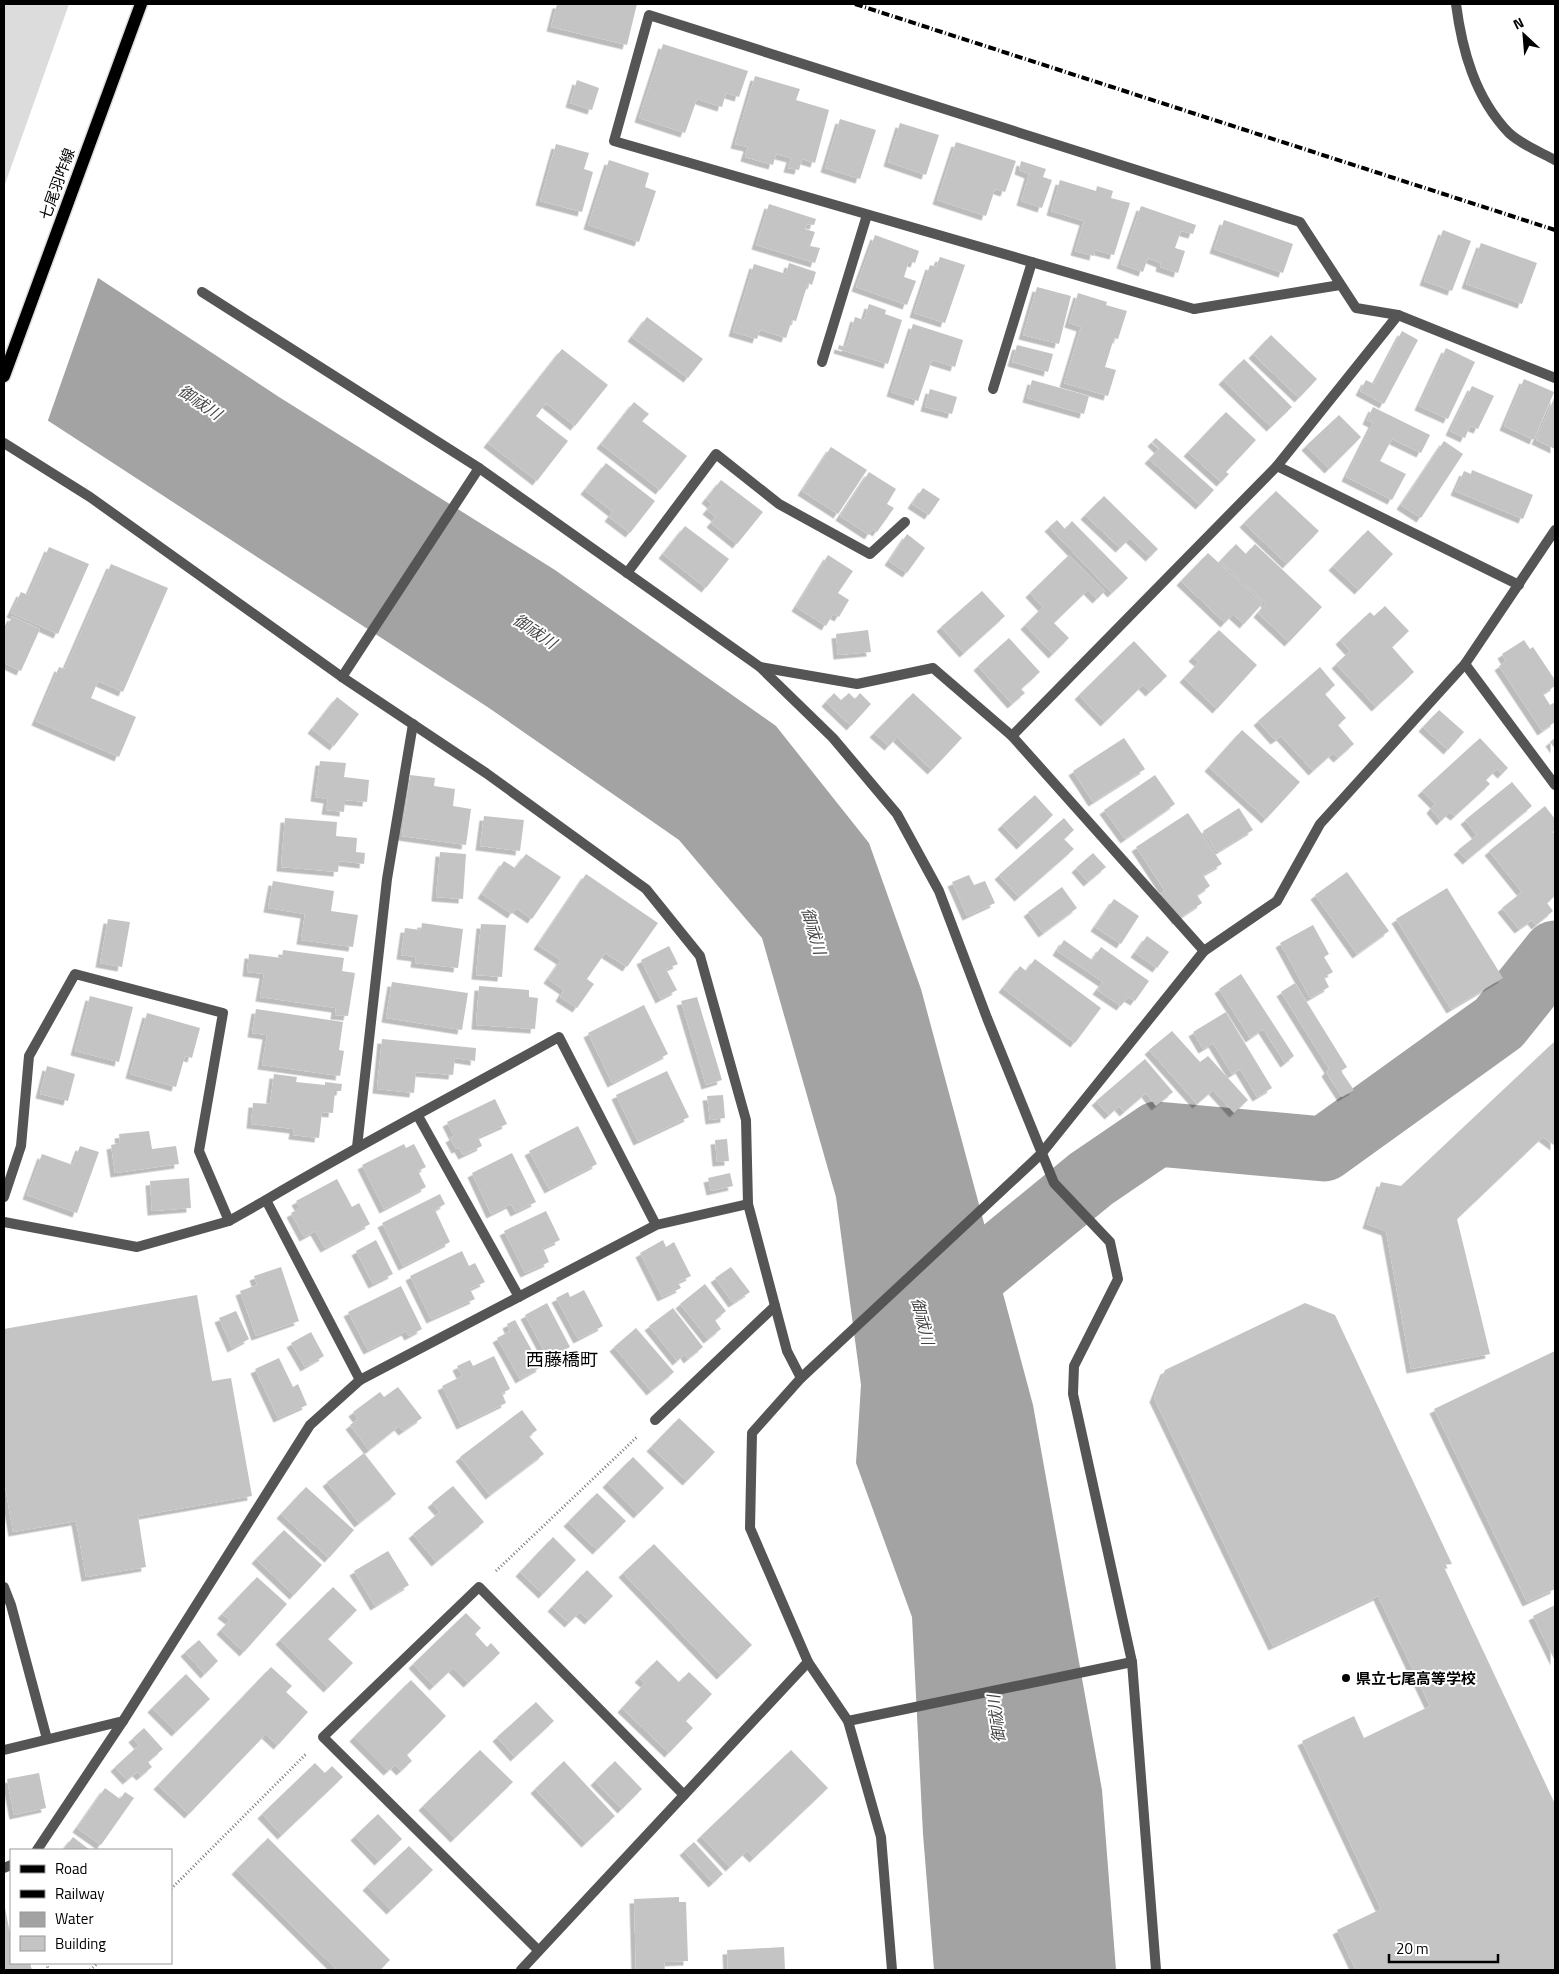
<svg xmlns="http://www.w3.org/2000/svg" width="1559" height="1974" viewBox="0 0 1559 1974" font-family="'Titillium Web','Noto Sans JP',sans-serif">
<defs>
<filter id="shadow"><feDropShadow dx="-4.5" dy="4.5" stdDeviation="0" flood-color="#0004"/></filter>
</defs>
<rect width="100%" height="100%" fill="#fff"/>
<!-- grass -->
<path fill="#dcdcdc" d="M4 4H69L4 187Z"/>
<!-- water -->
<path fill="#a3a3a3" d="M4 216 279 397 555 570 776 726 869 843 921 989 1033 1405 1102 1790 1116 1970H934L923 1834 912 1617 856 1463 861 1385 836 1197 762 938 679 840 489 708 4 392Z"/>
<!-- pier -->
<path fill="#fff" d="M4 214 99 275 47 423 4 395Z"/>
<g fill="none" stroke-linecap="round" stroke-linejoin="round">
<!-- river -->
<path stroke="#a3a3a3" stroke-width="65" d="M924 1316 1091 1179 1157 1134 1324 1149 1499 1023 1555 953"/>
</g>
<!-- building -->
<g fill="#c4c4c4" filter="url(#shadow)">
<path d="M557 4H637L627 45 551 27Z"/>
<path d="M663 44 748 71 739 97 726 93 722 107 697 99 685 133 639 118Z"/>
<path d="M755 76 800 89 796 100 829 110 815 163 802 159 799 170 788 168 791 158 776 154 773 165 745 157 748 147 735 144Z"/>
<path d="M577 80 599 88 592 110 570 103Z"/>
<path d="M840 119 876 130 860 179 825 168Z"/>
<path d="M900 123 939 135 926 175 888 162Z"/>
<path d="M956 142 1016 161 1005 192 995 189 986 216 937 200Z"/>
<path d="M556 144 589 153 584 169 593 172 582 212 540 201Z"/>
<path d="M609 160 649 173 645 187 656 191 639 242 588 225Z"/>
<path d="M1021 161 1046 169 1043 177 1052 180 1042 208 1021 201 1029 174 1019 170Z"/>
<path d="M1060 180 1096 191 1097 186 1113 191 1111 198 1130 203 1114 255 1095 250 1094 256 1075 251 1084 221 1051 211Z"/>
<path d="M769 204 816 219 814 225 807 224 805 229 815 232 810 246 820 248 815 263 756 245Z"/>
<path d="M1141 206 1196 225 1193 234 1181 231 1175 248 1185 251 1178 273 1160 267 1161 263 1148 258 1143 272 1121 264Z"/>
<path d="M1224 220 1293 244 1283 273 1214 249Z"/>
<path d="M1443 230 1471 241 1452 291 1424 281Z"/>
<path d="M875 235 919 251 915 263 909 261 904 277 916 281 907 305 856 287Z"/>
<path d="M1481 243 1537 263 1522 304 1466 284Z"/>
<path d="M940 257 965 265 945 323 914 313 930 265 936 267Z"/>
<path d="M789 263 816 272 812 285 808 283 796 321 792 320 786 338 760 330 757 339 733 332 754 264 786 274Z"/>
<path d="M1037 287 1071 296 1059 344 1023 335Z"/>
<path d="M1078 293 1107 302 1106 305 1127 311 1118 339 1114 338 1105 367 1116 370 1108 396 1064 383 1081 327 1069 323Z"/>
<path d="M869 304 886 310 885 314 902 320 888 364 838 349 839 345 846 347 855 317 864 320Z"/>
<path d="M647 317 703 359 688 378 632 337Z"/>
<path d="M913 324 963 340 955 367 932 360 918 401 891 392Z"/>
<path d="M1402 331 1418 340 1384 404 1360 391 1366 380 1374 384Z"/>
<path d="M1271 335 1317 379 1299 398 1253 354Z"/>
<path d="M1017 345 1053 354 1048 372 1012 362Z"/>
<path d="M1446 348 1475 362 1448 419 1419 406Z"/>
<path d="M562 349 608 385 575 426 546 403 536 416 568 441 537 481 488 443Z"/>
<path d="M1244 359 1292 407 1271 427 1223 380Z"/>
<path d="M1524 379 1554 392 1534 440 1504 426Z"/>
<path d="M1032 380 1089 396 1084 414 1027 398Z"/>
<path d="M1472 386 1494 396 1478 429 1470 426 1465 438 1450 431Z"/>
<path d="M930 389 957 397 952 414 925 407Z"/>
<path d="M1555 396V449L1536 440Z"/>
<path d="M634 402 649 414 642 421 687 456 660 490 601 444Z"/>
<path d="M1373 407 1430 435 1421 453 1392 439 1380 461 1406 474 1392 500 1346 477 1373 423 1367 420Z"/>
<path d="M1226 412 1256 440 1226 472 1229 474 1221 482 1188 452Z"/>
<path d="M1339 415 1361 437 1329 469 1306 446Z"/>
<path d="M1156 438 1214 490 1200 505 1149 459 1159 449 1152 442Z"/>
<path d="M1444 441 1463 454 1421 518 1401 505Z"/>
<path d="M831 447 867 470 838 514 802 491Z"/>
<path d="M606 463 655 501 630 533 609 517 613 512 585 490Z"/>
<path d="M1472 470 1533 495 1523 519 1455 491 1464 471 1471 474Z"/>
<path d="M869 472 896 489 887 504 894 508 877 532 873 529 869 535 840 516Z"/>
<path d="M721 480 763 512 737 544 711 523 716 517 707 510 712 504 706 499Z"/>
<path d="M923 488 940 499 929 515 912 504Z"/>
<path d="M1276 491 1319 531 1287 564 1244 523Z"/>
<path d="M1104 496 1158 549 1150 557 1130 538 1120 548 1085 515Z"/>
<path d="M1057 520 1065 529 1072 521 1128 578 1112 593 1049 527Z"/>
<path d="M685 526 729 559 706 588 663 554Z"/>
<path d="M1368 530 1393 554 1359 590 1333 566Z"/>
<path d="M907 534 925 548 907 573 889 561Z"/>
<path d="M1236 544 1246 554 1255 544 1322 607 1289 642 1258 613 1266 603 1220 561Z"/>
<path d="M49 547 89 564 58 634 11 613 21 592 28 595Z"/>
<path d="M1208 553 1263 603 1244 624 1233 614 1225 623 1181 581Z"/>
<path d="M828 555 853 571 838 593 849 600 839 617 833 614 826 626 796 607Z"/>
<path d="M1069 555 1105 591 1097 599 1088 590 1054 623 1069 638 1053 654 1025 625 1043 607 1030 593Z"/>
<path d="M111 564 168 588 123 692 98 681 91 698 136 717 119 757 36 721 59 667 65 669Z"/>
<path d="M982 591 1005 616 964 653 941 627Z"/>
<path d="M1385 606 1409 631 1392 647 1414 672 1376 707 1336 664 1350 651 1340 640 1370 612 1374 616Z"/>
<path d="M12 616 40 629 21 671 4 663V634Z"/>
<path d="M868 630 871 652 838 655 836 634Z"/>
<path d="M1219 630 1257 665 1217 709 1184 678 1199 662 1193 657Z"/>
<path d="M1009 638 1040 672 1021 689 1025 693 1012 704 978 666Z"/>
<path d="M1524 640 1530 649 1533 647 1555 680V686L1543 694 1550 705 1555 702V722L1542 731 1499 666 1506 661 1502 654Z"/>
<path d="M1134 641 1167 676 1150 692 1143 685 1105 722 1079 695Z"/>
<path d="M1320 667 1335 685 1325 694 1346 718 1338 725 1354 744 1338 758 1333 753 1313 771 1281 736 1275 740 1258 721Z"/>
<path d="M834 693 841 700 849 693 855 699 860 693 871 704 851 726 826 702Z"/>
<path d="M913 693 962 738 932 770 897 737 889 746 874 733Z"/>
<path d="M337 697 359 714 334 746 312 729Z"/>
<path d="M1439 710 1464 732 1448 750 1423 727Z"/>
<path d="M1242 730 1300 782 1266 819 1209 767Z"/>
<path d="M1124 738 1145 769 1093 802 1073 771Z"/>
<path d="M1480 738 1508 768 1502 774 1497 769 1486 780 1490 784 1455 816 1450 812 1441 821 1431 809 1435 804 1422 791Z"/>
<path d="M1555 738V749L1550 742Z"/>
<path d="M320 761 346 763 344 777 369 780 367 802 345 800 344 812 326 810 328 799 315 797Z"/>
<path d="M410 775 435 778 434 786 455 789 453 806 471 809 466 845 402 836Z"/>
<path d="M1155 775 1175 804 1125 839 1104 810Z"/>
<path d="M1512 782 1532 806 1467 860 1458 850 1477 835 1465 820Z"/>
<path d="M1035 795 1053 815 1021 845 1002 825Z"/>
<path d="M1545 806 1555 819V830L1553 832 1555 835V896L1547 903 1553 911 1536 925 1532 920 1519 929 1502 908 1522 892 1489 851Z"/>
<path d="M1239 808 1253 830 1217 852 1203 831Z"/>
<path d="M1188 813 1222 864 1203 875 1210 886 1197 895 1202 903 1177 920 1160 894 1165 891 1136 847Z"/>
<path d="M484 816 524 820 520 851 480 846Z"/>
<path d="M285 818 337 822 336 836 357 838 356 852 365 853 364 864 339 861 338 872 281 867Z"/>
<path d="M1064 818 1074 830 1064 839 1074 849 1019 897 999 875Z"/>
<path d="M440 852 466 854 463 899 436 897Z"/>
<path d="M1093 853 1106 867 1088 882 1076 868Z"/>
<path d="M526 854 561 877 532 919 516 908 512 914 482 894 504 861 515 868Z"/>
<path d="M1347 872 1389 931 1357 954 1315 895Z"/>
<path d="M586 874 658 923 627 967 605 953 587 979 594 984 577 1008 560 997 564 990 548 979 561 960 538 945Z"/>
<path d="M969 875 974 885 985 881 995 903 967 916 952 882Z"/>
<path d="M273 881 334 891 331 911 358 915 353 947 301 940 305 914 268 908Z"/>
<path d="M1062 887 1077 908 1043 933 1028 912Z"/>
<path d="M1447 888 1503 978 1451 1009 1396 919Z"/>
<path d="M1114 899 1139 916 1121 944 1095 927Z"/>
<path d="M108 919 130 922 122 967 100 963Z"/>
<path d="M422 923 463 929 458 968 415 963 416 957 401 955 405 928 421 930Z"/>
<path d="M481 924 506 925 502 977 476 975Z"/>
<path d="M1313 925 1329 954 1324 957 1333 972 1324 977 1329 987 1310 998 1280 943Z"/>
<path d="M1147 936 1169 952 1157 968 1135 953Z"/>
<path d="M1064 940 1092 960 1101 947 1149 981 1135 1001 1128 997 1121 1006 1097 990 1103 982 1057 951Z"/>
<path d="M669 946 678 964 666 969 677 990 660 999 641 960Z"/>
<path d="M283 950 344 958 342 971 355 973 348 1016 335 1015 336 1008 260 997 264 974 247 972 249 954 282 958Z"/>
<path d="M1035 959 1101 1008 1075 1043 1003 988 1020 966 1026 971Z"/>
<path d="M1241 974 1294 1056 1285 1063 1263 1029 1250 1038 1219 989Z"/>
<path d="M392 982 468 993 462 1030 386 1018Z"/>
<path d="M1295 983 1347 1067 1341 1071 1354 1090 1342 1097 1326 1072 1329 1069 1281 992Z"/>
<path d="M479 986 529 990V997L538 998 535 1029 476 1025Z"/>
<path d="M90 996 133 1007 119 1062 75 1051Z"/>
<path d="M697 997 722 1080 706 1085 681 1001Z"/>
<path d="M644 1005 668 1054 612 1083 588 1033Z"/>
<path d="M256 1009 343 1022 339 1050 344 1051 340 1076 262 1065 267 1035 252 1033Z"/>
<path d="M1226 1012 1272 1088 1257 1097 1240 1069 1232 1074 1213 1043 1203 1049 1193 1032Z"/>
<path d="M147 1013 200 1028 192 1058 185 1056 176 1087 130 1074Z"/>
<path d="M1172 1031 1200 1062 1208 1056 1248 1100 1234 1113 1213 1090 1197 1104 1149 1050Z"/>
<path d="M382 1039 476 1048 475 1061 455 1058 453 1075 416 1072 414 1093 377 1089Z"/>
<path d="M1555 1041V1146L1543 1137 1457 1219 1490 1354 1411 1369 1386 1231 1367 1224 1381 1182 1401 1186Z"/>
<path d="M1145 1059 1173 1092 1156 1106 1146 1093 1124 1112 1119 1106 1109 1115 1096 1101Z"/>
<path d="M47 1066 75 1074 68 1101 40 1094Z"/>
<path d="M667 1071 689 1117 638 1141 616 1095Z"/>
<path d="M274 1074 297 1077 296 1082 325 1085V1082L342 1084 341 1091H335L333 1113 322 1112 319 1138 293 1135 294 1129 251 1124 253 1103 270 1104Z"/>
<path d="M723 1095 725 1118 710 1120 707 1096Z"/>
<path d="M495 1099 507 1124 478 1137 482 1146 463 1155 459 1148 456 1149 450 1138 454 1136 447 1122Z"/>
<path d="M578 1126 597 1164 549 1189 529 1151Z"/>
<path d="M149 1131 152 1149 176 1146 179 1164 115 1173 111 1145 120 1143 119 1134Z"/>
<path d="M727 1139 729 1161 717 1162 715 1140Z"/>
<path d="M404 1144 406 1148 414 1144 426 1167 418 1171 426 1187 384 1209 362 1165Z"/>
<path d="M80 1146 99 1152 77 1213 27 1195 42 1154 73 1165Z"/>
<path d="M512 1153 536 1202 515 1212 511 1204 491 1214 472 1173Z"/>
<path d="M730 1173 733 1186 711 1191 708 1178Z"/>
<path d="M189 1178 191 1208 152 1211 150 1181Z"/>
<path d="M337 1179 352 1207 359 1203 370 1224 325 1248 315 1231 304 1237 291 1213 300 1208 296 1201Z"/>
<path d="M440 1194 445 1204 435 1210 450 1242 403 1266 382 1223Z"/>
<path d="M546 1211 560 1240 543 1248 549 1262 525 1273 504 1231Z"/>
<path d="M376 1240 393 1274 373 1284 356 1251Z"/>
<path d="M663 1240 666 1247 674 1242 691 1276 678 1282 681 1288 662 1297 640 1253Z"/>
<path d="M462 1251 469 1266 475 1263 485 1282 470 1289 475 1299 431 1319 410 1276Z"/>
<path d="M281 1267 299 1321 256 1336 240 1291 257 1285 254 1276Z"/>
<path d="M731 1267 750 1292 733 1303 715 1278Z"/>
<path d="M705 1284 726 1311 715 1320 721 1329 708 1339 680 1304Z"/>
<path d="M401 1286 422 1329 409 1336 406 1331 368 1350 348 1312Z"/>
<path d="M584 1290 603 1326 578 1339 556 1298 568 1292 570 1297Z"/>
<path d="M197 1295 212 1381 231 1378 252 1496 138 1516 146 1567 86 1577 76 1521 13 1532 4 1480V1329Z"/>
<path d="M547 1303 570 1347 548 1358 525 1315Z"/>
<path d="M1305 1303 1335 1315 1452 1564 1443 1565 1555 1804V1970H1356L1337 1930 1381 1909 1302 1741 1354 1716 1364 1738 1430 1706 1378 1596 1273 1646 1154 1398 1165 1370Z"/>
<path d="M673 1308 703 1347 688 1359 685 1354 677 1361 649 1326Z"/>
<path d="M236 1311 249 1339 232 1348 219 1318Z"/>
<path d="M515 1320 541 1367 520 1379 497 1338 510 1331 507 1324Z"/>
<path d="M636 1328 674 1372 651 1391 614 1347Z"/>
<path d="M311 1332 324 1356 305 1367 291 1343Z"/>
<path d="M1555 1351V1589L1527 1602 1434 1409Z"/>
<path d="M494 1356 510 1389 502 1393 506 1403 461 1425 442 1386 462 1376 457 1366 470 1360 473 1366Z"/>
<path d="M279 1358 293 1387 298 1384 307 1405 278 1418 255 1369Z"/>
<path d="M398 1387 422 1418 403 1431 399 1426 369 1450 350 1425 358 1419 353 1412 380 1392 384 1397Z"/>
<path d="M522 1410 537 1430 529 1436 544 1454 490 1495 460 1457Z"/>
<path d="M679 1418 715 1452 687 1481 651 1447Z"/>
<path d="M364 1453 396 1494 359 1523 327 1482Z"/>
<path d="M633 1457 664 1488 638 1514 607 1483Z"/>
<path d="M453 1486 484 1522 436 1562 413 1534 440 1512 432 1503Z"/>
<path d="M306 1487 354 1530 329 1558 281 1514Z"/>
<path d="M597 1493 626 1521 597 1550 568 1522Z"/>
<path d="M284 1530 322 1565 294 1595 256 1559Z"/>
<path d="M553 1537 576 1560 543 1594 520 1572Z"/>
<path d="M654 1544 752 1645 721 1675 623 1573Z"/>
<path d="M388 1551 409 1585 375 1606 354 1571Z"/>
<path d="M587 1570 613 1596 589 1620 580 1612 569 1623 552 1607Z"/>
<path d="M257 1577 287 1604 244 1652 221 1630 230 1620 222 1614Z"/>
<path d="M333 1587 357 1610 328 1639 353 1663 328 1688 280 1640Z"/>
<path d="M1555 1605V1661L1533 1616Z"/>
<path d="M466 1613 481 1628 475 1634 487 1647 491 1643 500 1653 468 1683 453 1668 434 1686 413 1664Z"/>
<path d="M199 1640 218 1661 205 1674 185 1652Z"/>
<path d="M657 1660 679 1682 689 1672 712 1694 686 1721 693 1728 669 1753 622 1708 645 1683 639 1678Z"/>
<path d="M271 1667 292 1686 286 1692 308 1712 278 1745 266 1734 189 1814 158 1785Z"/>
<path d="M186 1674 210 1699 176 1732 152 1708Z"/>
<path d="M411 1680 446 1716 407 1755 412 1761 401 1771 395 1765 388 1771 354 1737Z"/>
<path d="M536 1702 554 1721 515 1757 497 1737Z"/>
<path d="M144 1728 163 1749 148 1762 152 1767 141 1776 137 1772 127 1780 115 1767 139 1745 133 1738Z"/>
<path d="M480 1750 513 1782 455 1838 423 1806Z"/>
<path d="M791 1750 828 1788 754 1858 747 1851 730 1867 701 1836Z"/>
<path d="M564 1761 615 1816 586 1843 535 1789Z"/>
<path d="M615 1761 642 1789 622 1809 595 1781Z"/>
<path d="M315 1763 325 1773 332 1766 343 1777 282 1835 262 1814Z"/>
<path d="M39 1773 46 1808 14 1815 7 1779Z"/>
<path d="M105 1788 120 1799 125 1792 134 1798 101 1845 77 1828Z"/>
<path d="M378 1814 402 1839 379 1861 355 1836Z"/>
<path d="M73 1837 90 1850H63Z"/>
<path d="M268 1838 390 1960 380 1970H337L236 1870Z"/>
<path d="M694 1842 723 1874 713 1883 684 1851Z"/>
<path d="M409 1846 433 1870 391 1910 367 1886Z"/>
<path d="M679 1897V1902H686L688 1961 664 1962 665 1970H636L634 1899Z"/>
<path d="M5 1908 11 1938V1963H30L32 1970H4Z"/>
<path d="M784 1947 785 1970H728L727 1950Z"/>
</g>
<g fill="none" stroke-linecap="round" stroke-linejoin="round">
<!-- primary casing -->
<g stroke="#dbdbdb" stroke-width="15">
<path id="primary" d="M4 376 141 4"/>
</g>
<!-- path -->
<g stroke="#777" stroke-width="3" stroke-dasharray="1 2.5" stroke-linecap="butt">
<path d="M496 1571 638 1436"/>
<path d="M171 1889 307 1753"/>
<path d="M47 1963 48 1970"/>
<path d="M90 1970 98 1963"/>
</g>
<!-- service -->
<path stroke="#555" stroke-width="10" d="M1194 309 1340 285"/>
<!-- minor -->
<g stroke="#555" stroke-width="10">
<path d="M202 292 479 468 760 667 833 738 897 814 939 891 987 1018 1054 1183 1110 1242 1118 1279 1074 1366 1073 1394 1132 1662 1156 1970"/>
<path d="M1194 309 614 141 649 15 1300 222 1356 308 1398 315 1555 378"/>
<path d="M822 362 867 215"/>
<path d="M993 389 1032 262"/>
<path d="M4 443 90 497 342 677 486 773 646 889 700 956 746 1120 748 1204 787 1351 801 1378"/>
<path d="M1277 466 1519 585"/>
<path d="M627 573 716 454 779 504 870 554 905 522"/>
<path d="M1465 664 1555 785"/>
<path d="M760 667 857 684 933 668 1012 736 1204 951"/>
<path d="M342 677 479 468"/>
<path d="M1012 736 1277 466 1398 315"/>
<path d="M418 1116 519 1297"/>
<path d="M357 1147 387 879 413 724"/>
<path d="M4 1197 21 1146 29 1056 75 974 223 1013 199 1151 229 1221"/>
<path d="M4 1222 137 1247 229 1221 266 1200"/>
<path d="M656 1225 559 1037C461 1092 362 1143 266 1200L360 1380 656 1225 748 1204"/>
<path d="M655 1420 775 1306"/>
<path d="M4 1587 11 1605 47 1739"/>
<path d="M848 1721 1132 1662"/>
<path d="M4 1750 123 1721 310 1425 360 1380"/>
<path d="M37 1850 123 1721"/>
<path d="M4 1868 11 1865"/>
<path d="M538 1950 323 1737 479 1587 684 1795"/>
<path d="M892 1970 881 1837 848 1721 808 1662 750 1528 752 1433 801 1378 1041 1154 1204 951 1277 901 1320 824 1465 664 1555 530"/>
</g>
<!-- tertiary -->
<g stroke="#555" stroke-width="10">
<path d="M1456 4C1462 50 1475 98 1509 133 1522 145 1540 152 1555 160"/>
<path d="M521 1970 808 1662"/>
</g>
<!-- primary -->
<use href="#primary" stroke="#000" stroke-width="12"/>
<!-- rail -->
<path stroke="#000" stroke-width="4" stroke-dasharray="8 2.5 1 2.5" stroke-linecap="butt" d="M855 4 1555 230"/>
</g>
<!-- markers -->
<circle fill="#000" stroke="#fff" stroke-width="2" cx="1346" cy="1678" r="5"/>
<g text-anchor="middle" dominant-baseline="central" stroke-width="4" stroke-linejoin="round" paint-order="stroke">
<!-- street labels -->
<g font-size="15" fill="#000" stroke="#fff">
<text transform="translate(57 184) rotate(-70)">七尾羽咋線</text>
</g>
<!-- poi labels -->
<g font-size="15" font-weight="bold" fill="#000" stroke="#fff" text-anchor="start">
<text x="1356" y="1678">県立七尾高等学校</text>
</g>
<!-- water labels -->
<g font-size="16" font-style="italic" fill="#444" stroke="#fff">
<text transform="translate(200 402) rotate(34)">御祓川</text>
<text transform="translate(535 631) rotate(34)">御祓川</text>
<text transform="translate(814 931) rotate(74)">御祓川</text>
<text transform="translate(923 1321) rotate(76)">御祓川</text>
<text transform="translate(996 1719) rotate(-97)">御祓川</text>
</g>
<!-- quarter labels -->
<g font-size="18" fill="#000" stroke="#fff">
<text x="562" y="1359">西藤橋町</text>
</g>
</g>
<!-- border -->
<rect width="1559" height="1974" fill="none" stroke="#000000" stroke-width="10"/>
<!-- legend -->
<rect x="10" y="1849" width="162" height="115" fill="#ffffff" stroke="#999999"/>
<rect x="20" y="1865" width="25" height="8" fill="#000000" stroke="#999999"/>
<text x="55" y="1874" font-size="15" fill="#000000">Road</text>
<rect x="20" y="1890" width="25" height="8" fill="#000000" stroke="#999999"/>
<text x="55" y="1899" font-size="15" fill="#000000">Railway</text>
<rect x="20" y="1912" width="25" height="15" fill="#a3a3a3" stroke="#999999"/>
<text x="55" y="1924" font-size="15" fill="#000000">Water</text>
<rect x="20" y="1936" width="25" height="15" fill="#c4c4c4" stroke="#999999"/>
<text x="55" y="1949" font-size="15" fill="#000000">Building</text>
<!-- north arrow -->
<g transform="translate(1524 35) rotate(334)" stroke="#ffffff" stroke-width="4" paint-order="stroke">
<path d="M0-4L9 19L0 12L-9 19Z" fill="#000000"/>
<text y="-8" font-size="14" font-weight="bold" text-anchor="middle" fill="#000000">N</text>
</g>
<!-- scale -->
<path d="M1389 1954v8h109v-8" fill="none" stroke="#000000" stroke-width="2.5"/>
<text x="1396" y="1954" font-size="15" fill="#000000" stroke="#ffffff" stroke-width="4" paint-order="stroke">20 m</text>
</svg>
